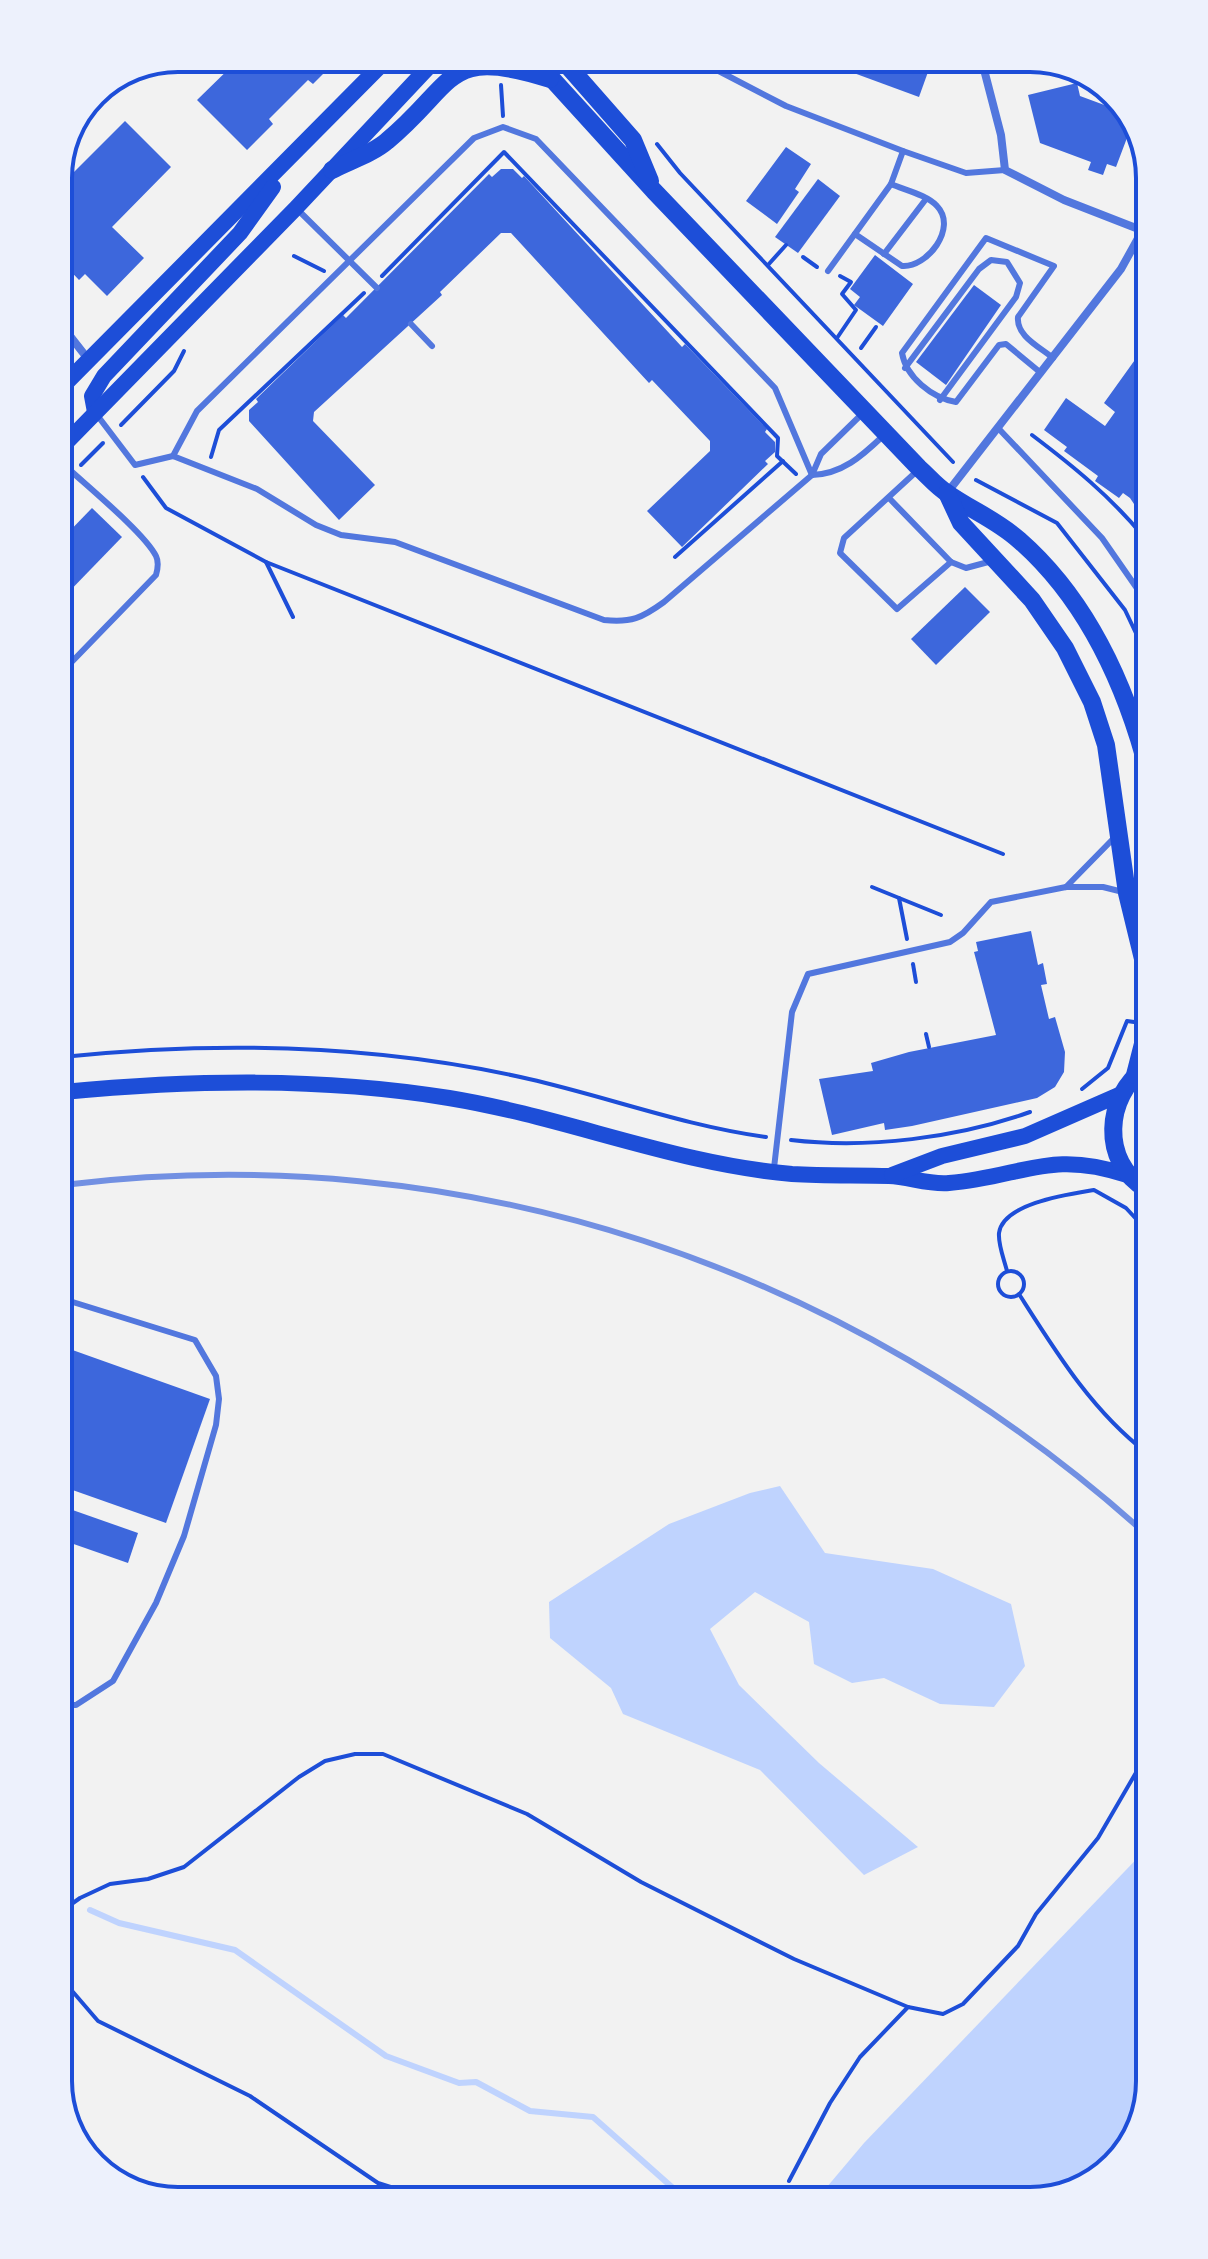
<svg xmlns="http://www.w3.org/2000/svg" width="1208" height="2259" viewBox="0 0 1208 2259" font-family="Jost,sans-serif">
<rect width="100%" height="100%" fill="#f2f2f2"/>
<!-- water -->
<g fill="#bfd3fe">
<path d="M780 1486 825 1553 933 1569 1011 1604 1025 1666 994 1707 940 1704 884 1678 852 1683 814 1664 809 1622 755 1592 710 1629 739 1685 819 1763 918 1847 864 1875 760 1770 623 1714 611 1688 550 1638 549 1602 669 1524 750 1493Z"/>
<path d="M1149 1846 1150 2081 1130 2147 1076 2192 821 2194 864 2143Z"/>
</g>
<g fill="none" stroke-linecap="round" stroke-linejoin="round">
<!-- stream -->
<path stroke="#bfd3fe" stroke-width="6" d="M90 1910 119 1923 235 1950 386 2056 459 2083 476 2082 530 2111 593 2117 682 2196"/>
</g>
<!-- building -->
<g fill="#3d67dc">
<path d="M240 58H339L313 84 308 80 269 119 273 124 247 150 197 100Z"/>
<path d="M856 58H933L919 97 851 72Z"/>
<path d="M1077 83 1080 96 1126 113 1133 122 1116 167 1107 164 1103 175 1088 170 1091 162 1040 143 1028 95Z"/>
<path d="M125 121 171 167 112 227 144 258 107 296 85 274 79 280 59 259 58 188Z"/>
<path d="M786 147 811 164 795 189 799 192 777 224 746 201Z"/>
<path d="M501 169H513L522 178 524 176 682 347 685 344 767 429 765 432 775 442V452L765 461 768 464 682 547 647 511 710 451V441L652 380 649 383 511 233H501L440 292 442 295 314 412 313 421 375 485 339 520 249 421V410L258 402 256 399 343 315 346 318 489 174 492 177Z"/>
<path d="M818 179 840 196 798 253 775 237Z"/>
<path d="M875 255 913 284 883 326 854 305 860 297 850 289Z"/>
<path d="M974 285 1001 305 946 385 916 362Z"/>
<path d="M1142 350V516L1130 498 1123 493 1119 498 1095 481 1098 476 1064 451 1067 447 1044 430 1066 398 1105 426 1115 412 1104 403Z"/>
<path d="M92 508 122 537 60 601V541Z"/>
<path d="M965 587 990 612 936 665 911 639Z"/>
<path d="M1031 931 1038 965 1043 963 1047 984 1041 985 1049 1019 1055 1017 1065 1052 1064 1072 1055 1087 1037 1098 912 1126 885 1130 884 1123 832 1135 819 1079 873 1071 871 1063 909 1052 996 1035 974 952 978 951 976 942Z"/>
<path d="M64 1347 210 1399 166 1523 64 1487Z"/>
<path d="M64 1507 138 1533 128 1563 65 1541Z"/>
</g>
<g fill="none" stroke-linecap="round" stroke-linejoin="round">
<!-- path -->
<g stroke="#1d4ed8" stroke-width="4">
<path d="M501 85 503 116"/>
<path d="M657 144 680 173 953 462"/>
<path d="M294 256 324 271"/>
<path d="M803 257 817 267"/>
<path d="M768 265 786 245"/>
<path d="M382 276 504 152 778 438 777 456 796 474"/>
<path d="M837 338 856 310 842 294 851 282 840 276"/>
<path d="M861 348 876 327"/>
<path d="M121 425 174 371 184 351"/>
<path d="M1032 435C1073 466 1110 496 1143 536"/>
<path d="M211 457 219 430 364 293"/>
<path d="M81 465 103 443"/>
<path d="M143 477 166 508 266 562 293 617"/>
<path d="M976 480 1057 523 1125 610 1143 648"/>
<path d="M675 557 783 461"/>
<path d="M266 562 1003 854"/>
<path d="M872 887 941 915"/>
<path d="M899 898 907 939"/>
<path d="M913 964 916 982"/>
<path d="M926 1034 929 1047"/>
<path d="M62 1057C218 1041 376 1044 529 1079 608 1097 685 1126 766 1137"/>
<path d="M1082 1089 1108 1068 1127 1021 1134 1022"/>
<path d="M791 1140C868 1149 957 1138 1030 1112"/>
<circle cx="1011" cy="1284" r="13"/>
<path d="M1007 1271C1004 1259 998 1245 999 1233 1003 1203 1070 1194 1094 1190L1126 1208 1139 1222"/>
<path d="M1019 1294C1056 1352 1092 1411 1147 1453"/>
<path d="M66 1908 80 1898 110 1884 148 1879 184 1867 299 1777 325 1761 355 1754H383L527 1814 641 1882 794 1959 908 2007 943 2014 963 2004 1018 1946 1036 1914 1098 1838 1141 1764 1148 1758"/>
<path d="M67 1985 98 2021 250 2096 378 2183 425 2198"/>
<path d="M789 2181 830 2103 860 2057 908 2007"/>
</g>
<!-- service -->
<g stroke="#5277de" stroke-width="6">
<path d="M709 66 786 106 903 151 966 173 1005 170"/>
<path d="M89 103 102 90"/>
<path d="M296 208 377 288"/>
<path d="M1135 228 1141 213"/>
<path d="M855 234 902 266C927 268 958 228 937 206 927 195 905 190 891 184"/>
<path d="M884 254 926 199"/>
<path d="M828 271 891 184 903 151"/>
<path d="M411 324 432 346"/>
<path d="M905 368 979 269 991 260 1007 262 1020 283 1016 297 940 400"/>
<path d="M1041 373 1006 344 999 345 956 402C932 398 906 377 902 353L986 238 1054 266 1018 317C1016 336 1040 347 1053 358"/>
<path d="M97 415 135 465 173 456 257 489 316 525 341 535 395 542 604 620C631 623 642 618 664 602L812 475 821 454 863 413"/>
<path d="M999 429 1102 538 1143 597"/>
<path d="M173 456 197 411 474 138 503 127 536 139 775 388 812 475"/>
<path d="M60 461C82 482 144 532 156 556 159 562 158 568 156 575L61 673"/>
<path d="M917 471 844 538 840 553 897 609 951 562"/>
<path d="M812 475C842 474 862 456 883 436"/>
<path d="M889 498 951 562 966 568 992 561"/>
<path d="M1066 887 1114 838"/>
<path d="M774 1168 792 1012 808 974 950 942 963 933 991 902 1066 887H1103L1123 892"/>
<path d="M63 1299 195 1340 216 1376 219 1399 216 1425 184 1536 156 1603 113 1681 76 1705H65"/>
</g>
<!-- minor -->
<g stroke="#5277de" stroke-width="8">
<path d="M981 58 1001 135 1005 170 1064 200 1141 230"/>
<path d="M59 322 88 359"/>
<path d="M947 493 1121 269 1141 233"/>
</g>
<!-- secondary -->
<g stroke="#1d4ed8" stroke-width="16">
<path d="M59 390 388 58"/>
<path d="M95 412 92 396 104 376 240 233 273 187"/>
<path d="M60 449 296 208 437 58"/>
<path d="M63 1092C192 1080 320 1077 449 1098 565 1117 675 1164 792 1174 825 1176 857 1175 889 1176 909 1177 930 1185 949 1183 1022 1177 1050 1149 1127 1175"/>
<path d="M892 1175 942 1156 1025 1136 1121 1094"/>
</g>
<!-- primary -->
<g stroke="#1d4ed8" stroke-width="18">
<path d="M533 58 654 191 919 468C928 476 937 487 947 493 971 510 997 520 1019 540 1084 597 1121 675 1144 756"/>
<path d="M561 58 633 140 650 181"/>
<path d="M332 170C349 161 372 154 387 141 457 83 444 45 550 79"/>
<path d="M947 493 961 523 1032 600 1065 648 1092 702 1106 745 1127 893 1145 967"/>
<path d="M1145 1068C1105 1096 1100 1162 1146 1189"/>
<path d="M1135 1075 1145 1036"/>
</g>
<!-- rail -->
<path stroke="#7290e2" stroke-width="6" d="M63 1185C463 1136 849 1266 1147 1535"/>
</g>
<!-- crop -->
<path d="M0 0H1208V2259H0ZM178 72H1030A106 106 0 0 1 1136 178V2081A106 106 0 0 1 1030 2187H178A106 106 0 0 1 72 2081V178A106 106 0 0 1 178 72Z" fill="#edf1fc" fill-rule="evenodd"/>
<path fill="none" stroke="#1d4ed8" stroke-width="4" d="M178 72H1030A106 106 0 0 1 1136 178V2081A106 106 0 0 1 1030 2187H178A106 106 0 0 1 72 2081V178A106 106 0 0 1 178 72Z"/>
</svg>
